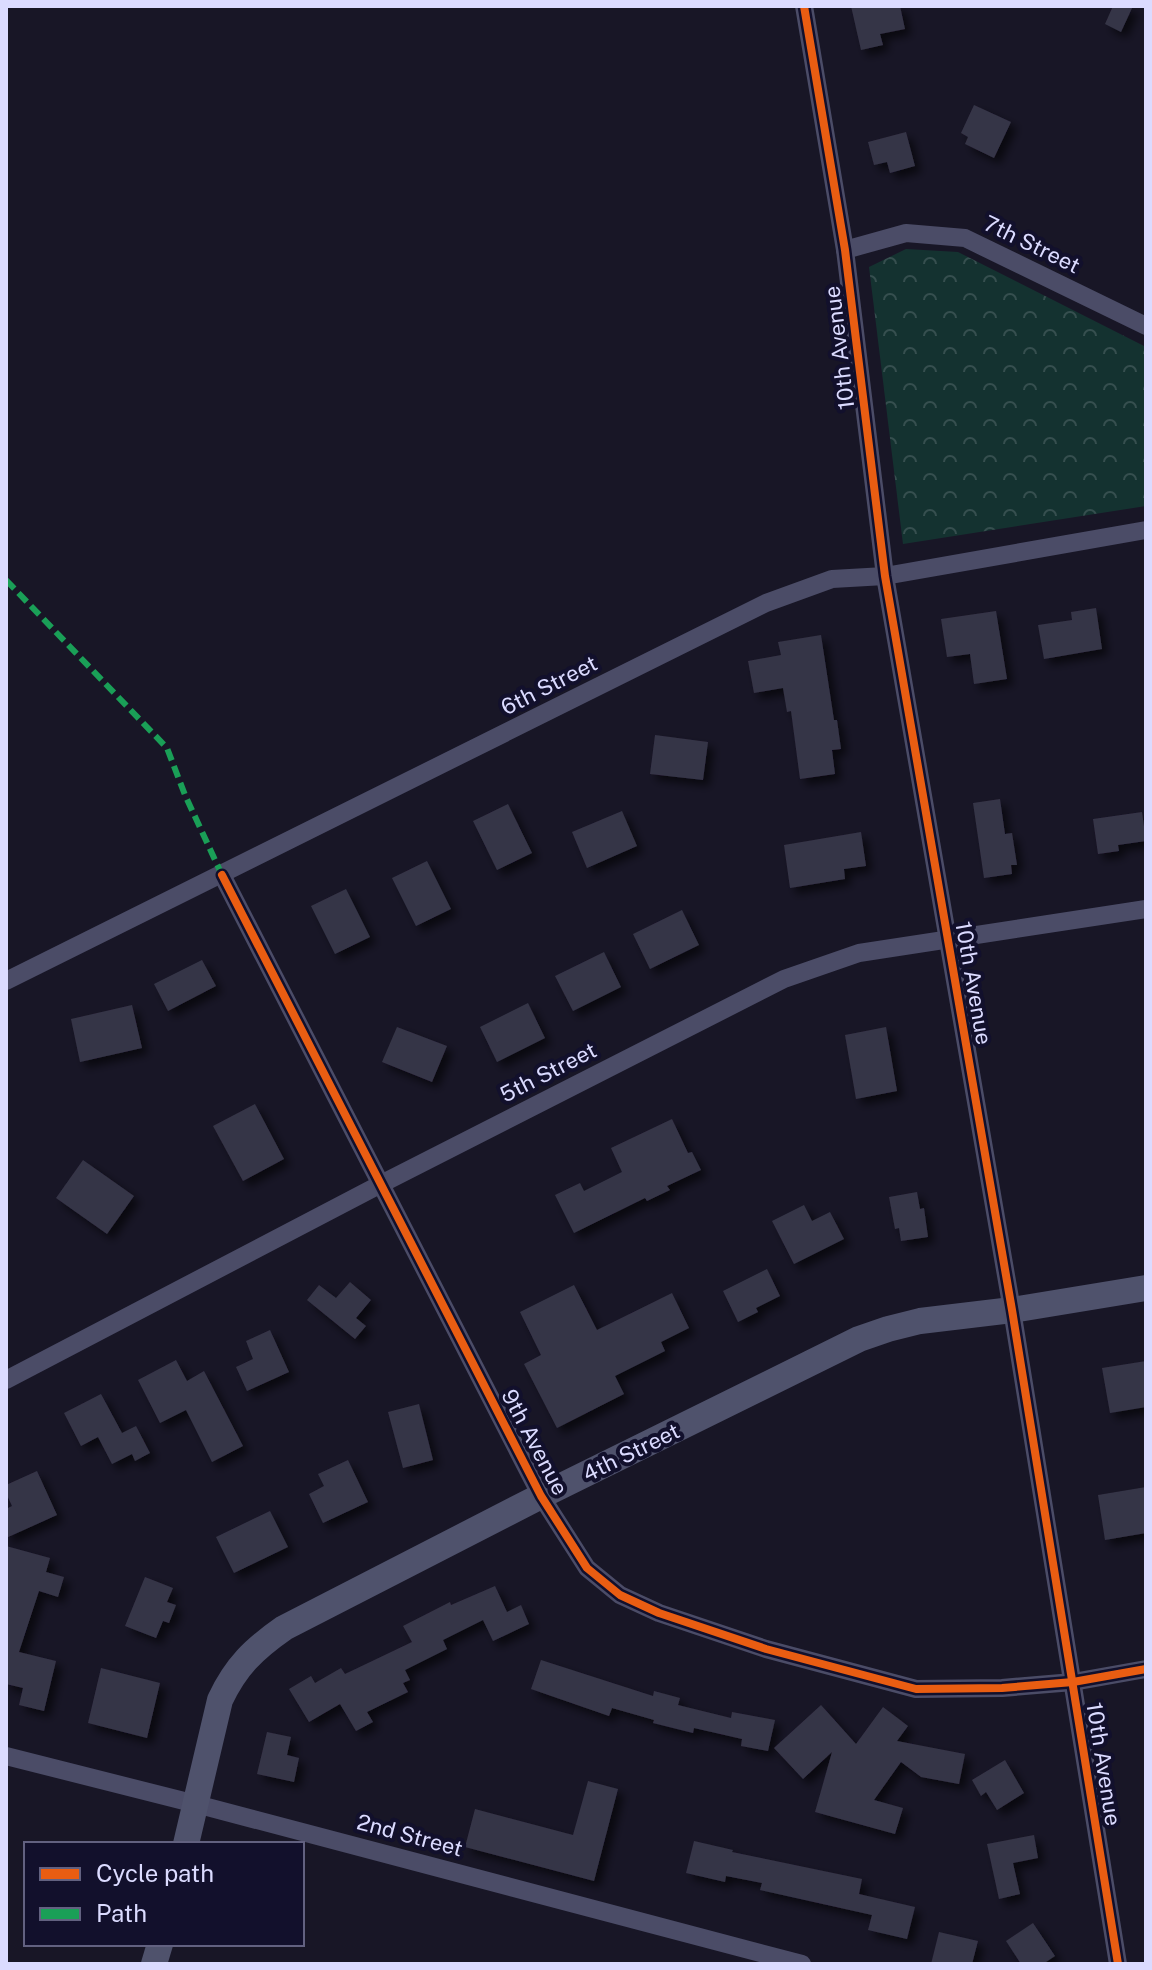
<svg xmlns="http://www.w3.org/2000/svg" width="1152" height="1970" viewBox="0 0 1152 1970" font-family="'Public Sans',sans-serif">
<defs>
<pattern id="park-crowns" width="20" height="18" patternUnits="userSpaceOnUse" patternTransform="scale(2)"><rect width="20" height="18" fill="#143230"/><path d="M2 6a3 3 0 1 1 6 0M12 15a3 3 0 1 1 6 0" fill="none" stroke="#364f4f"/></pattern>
<filter id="shadow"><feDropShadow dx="6" dy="6" stdDeviation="4" flood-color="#0009"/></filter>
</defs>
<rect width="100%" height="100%" fill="#181626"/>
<!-- park -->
<path fill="url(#park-crowns)" d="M906 249 958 252 1146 347V506L903 544 869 267Z"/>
<!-- building -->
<g fill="#363447" filter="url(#shadow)">
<path d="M851 6H900L905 29 880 34 883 45 861 50Z"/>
<path d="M1113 6H1133L1121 32 1105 24Z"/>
<path d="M974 105 1011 122 994 158 965 144 968 137 961 133Z"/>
<path d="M906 132 915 166 890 173 887 162 874 165 868 142Z"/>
<path d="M1096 608 1102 649 1044 659 1038 625 1072 620 1071 612Z"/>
<path d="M996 611 1007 679 974 684 970 654 947 657 941 619Z"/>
<path d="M821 635 834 720H837L841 749 832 750 835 774 800 779 791 711 787 712 783 688 754 693 748 661 781 655 778 642Z"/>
<path d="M655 735 708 742 703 780 650 774Z"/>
<path d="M1000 799 1005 834 1012 833 1017 865H1011L1012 874 984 878 973 803Z"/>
<path d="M508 804 532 853 497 870 473 821Z"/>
<path d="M622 811 637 846 587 868 572 832Z"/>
<path d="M1142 812 1146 841 1118 845 1119 851 1098 854 1093 819Z"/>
<path d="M861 832 866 866 844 869 845 879 790 888 784 845Z"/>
<path d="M427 861 451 909 416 926 392 878Z"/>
<path d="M346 889 370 937 335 954 311 906Z"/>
<path d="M682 910 699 945 650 969 633 934Z"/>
<path d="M604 952 621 987 573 1011 555 976Z"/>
<path d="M202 960 216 986 168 1011 154 984Z"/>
<path d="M528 1003 545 1038 497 1062 480 1027Z"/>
<path d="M132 1005 142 1048 80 1062 71 1019Z"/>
<path d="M397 1027 447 1046 432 1082 382 1062Z"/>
<path d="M886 1027 897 1091 856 1099 845 1035Z"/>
<path d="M255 1104 284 1159 243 1181 213 1126Z"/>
<path d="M672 1119 688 1153 692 1152 701 1170 667 1186 670 1190 647 1201 645 1198 574 1233 555 1195 580 1183 584 1191 622 1172 611 1148Z"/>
<path d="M83 1160 134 1196 107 1234 56 1198Z"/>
<path d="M917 1192 920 1209 924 1208 928 1237 901 1241 899 1228 895 1229 889 1197Z"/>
<path d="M804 1205 812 1221 830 1212 844 1239 794 1264 772 1221Z"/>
<path d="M767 1269 780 1296 756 1308 758 1312 738 1322 723 1291Z"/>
<path d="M350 1282 371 1300 356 1318 366 1326 355 1339 307 1300 319 1285 336 1298Z"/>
<path d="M574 1285 597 1330 672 1293 689 1328 661 1342 665 1351 615 1376 624 1394 557 1428 524 1364 541 1355 520 1312Z"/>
<path d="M270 1330 289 1372 247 1391 236 1367 253 1359 246 1341Z"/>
<path d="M176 1360 187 1381 204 1371 243 1446 212 1462 186 1410 160 1423 138 1380Z"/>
<path d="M1146 1361V1407L1110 1413 1102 1368Z"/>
<path d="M101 1394 122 1433 136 1426 150 1453 135 1461 132 1454 112 1464 98 1437 81 1446 64 1413Z"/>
<path d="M419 1404 433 1460 403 1468 388 1412Z"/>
<path d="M348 1460 368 1502 323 1523 309 1494 324 1486 318 1474Z"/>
<path d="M37 1471 57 1515 6 1538V1509L12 1506 6 1493V1485Z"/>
<path d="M1146 1487V1533L1105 1540 1098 1495Z"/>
<path d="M270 1511 288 1547 234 1573 216 1537Z"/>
<path d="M6 1546 50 1558 46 1572 64 1577 58 1597 39 1591 19 1652 56 1661 44 1711 19 1705 23 1688 6 1684Z"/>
<path d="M145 1577 173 1588 167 1602 176 1605 169 1623 163 1621 156 1638 125 1626Z"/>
<path d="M495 1586 507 1612 521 1605 529 1624 493 1641 483 1620 443 1640 447 1649 405 1670 410 1680 403 1683 408 1692 367 1712 373 1722 356 1731 340 1704 309 1722 289 1689 311 1676 315 1683 341 1668 345 1674 412 1642 403 1626 450 1602 451 1605Z"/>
<path d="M541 1660 653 1696 654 1691 680 1698 678 1705 731 1718 732 1712 775 1720 768 1751 741 1746 742 1739 694 1728 693 1733 653 1723 654 1720 612 1708 609 1716 531 1689Z"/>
<path d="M101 1668 160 1683 147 1738 88 1723Z"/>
<path d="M821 1705 856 1744 883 1707 908 1726 897 1741 965 1754 959 1784 921 1777 901 1762 874 1800 903 1808 895 1834 815 1812 832 1752 803 1779 774 1748Z"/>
<path d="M267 1732 291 1737 287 1755 299 1758 294 1782 257 1774Z"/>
<path d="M1005 1760 1024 1793 997 1810 986 1792 981 1796 972 1780Z"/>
<path d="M588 1781 618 1789 594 1881 465 1847 475 1809 573 1835Z"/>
<path d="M1034 1835 1038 1858 1013 1863 1020 1894 999 1899 987 1844Z"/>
<path d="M694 1841 733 1850 732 1852 862 1879 859 1894 915 1907 907 1939 868 1930 872 1915 760 1890 762 1883 726 1876 725 1882 686 1873Z"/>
<path d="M1033 1923 1055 1956 1043 1964H1021L1006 1941Z"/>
<path d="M939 1932 978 1941 972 1964H931Z"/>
</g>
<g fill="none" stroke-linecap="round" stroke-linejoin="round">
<!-- street -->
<g stroke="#4b4c67" stroke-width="18">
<path d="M804 6 845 250 885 576 1012 1310 1118 1964"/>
<path d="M845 250 906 233 965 238 1146 326"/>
<path d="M222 875 541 1496 587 1568 620 1595 659 1613 766 1649 916 1689 1002 1688 1073 1682 1146 1669"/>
<path d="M6 981 766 603 832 579 885 576 1146 530"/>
<path d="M6 1380 381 1184 784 979 859 953 1146 909"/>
<path d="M6 1756 196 1804 802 1964"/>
</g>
<!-- secondary -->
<g stroke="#4f526c" stroke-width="26">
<path d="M186 1844 220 1700C236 1666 254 1649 284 1628L541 1496 859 1339 888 1329 920 1321 1012 1310 1146 1288"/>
<path d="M154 1964 160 1944"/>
</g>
<!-- quiet -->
<path stroke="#1a9f57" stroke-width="6" stroke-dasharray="12 6" stroke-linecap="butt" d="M6 580 167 748 185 795 222 875"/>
<!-- cycleway casing -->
<g stroke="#12102c" stroke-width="13">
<g id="cycleway">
<path d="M804 6 845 250 885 576 1012 1310 1118 1964"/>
<path d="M222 875 541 1496 587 1568 620 1595 659 1613 766 1649 916 1689 1002 1688 1073 1682 1146 1669"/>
</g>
</g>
<!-- cycleway -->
<use href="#cycleway" stroke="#e95d12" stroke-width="8"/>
</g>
<g text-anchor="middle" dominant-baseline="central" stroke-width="8" stroke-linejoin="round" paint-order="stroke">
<!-- street labels -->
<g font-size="22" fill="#dbdbff" stroke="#12102c">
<text transform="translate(1032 244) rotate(26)">7th Street</text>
<text transform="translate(839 348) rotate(-97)">10th Avenue</text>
<text transform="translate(549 685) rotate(-27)">6th Street</text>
<text transform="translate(974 983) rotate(80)">10th Avenue</text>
<text transform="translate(548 1072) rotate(-27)">5th Street</text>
<text transform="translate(535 1442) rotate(62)">9th Avenue</text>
<text transform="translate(631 1452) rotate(-26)">4th Street</text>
<text transform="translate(1104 1764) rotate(81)">10th Avenue</text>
<text transform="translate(410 1835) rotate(15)">2nd Street</text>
</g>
</g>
<!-- border -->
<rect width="1152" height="1970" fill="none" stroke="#dbdbff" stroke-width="16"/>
<!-- legend -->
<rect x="24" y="1842" width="280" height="104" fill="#12102c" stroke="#626180" stroke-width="2"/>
<rect x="40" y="1868" width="40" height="12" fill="#e95d12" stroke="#626180" stroke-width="2"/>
<text x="96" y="1882" font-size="24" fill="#dbdbff">Cycle path</text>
<rect x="40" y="1908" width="40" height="12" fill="#1a9f57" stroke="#626180" stroke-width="2"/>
<text x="96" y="1922" font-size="24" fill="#dbdbff">Path</text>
</svg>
